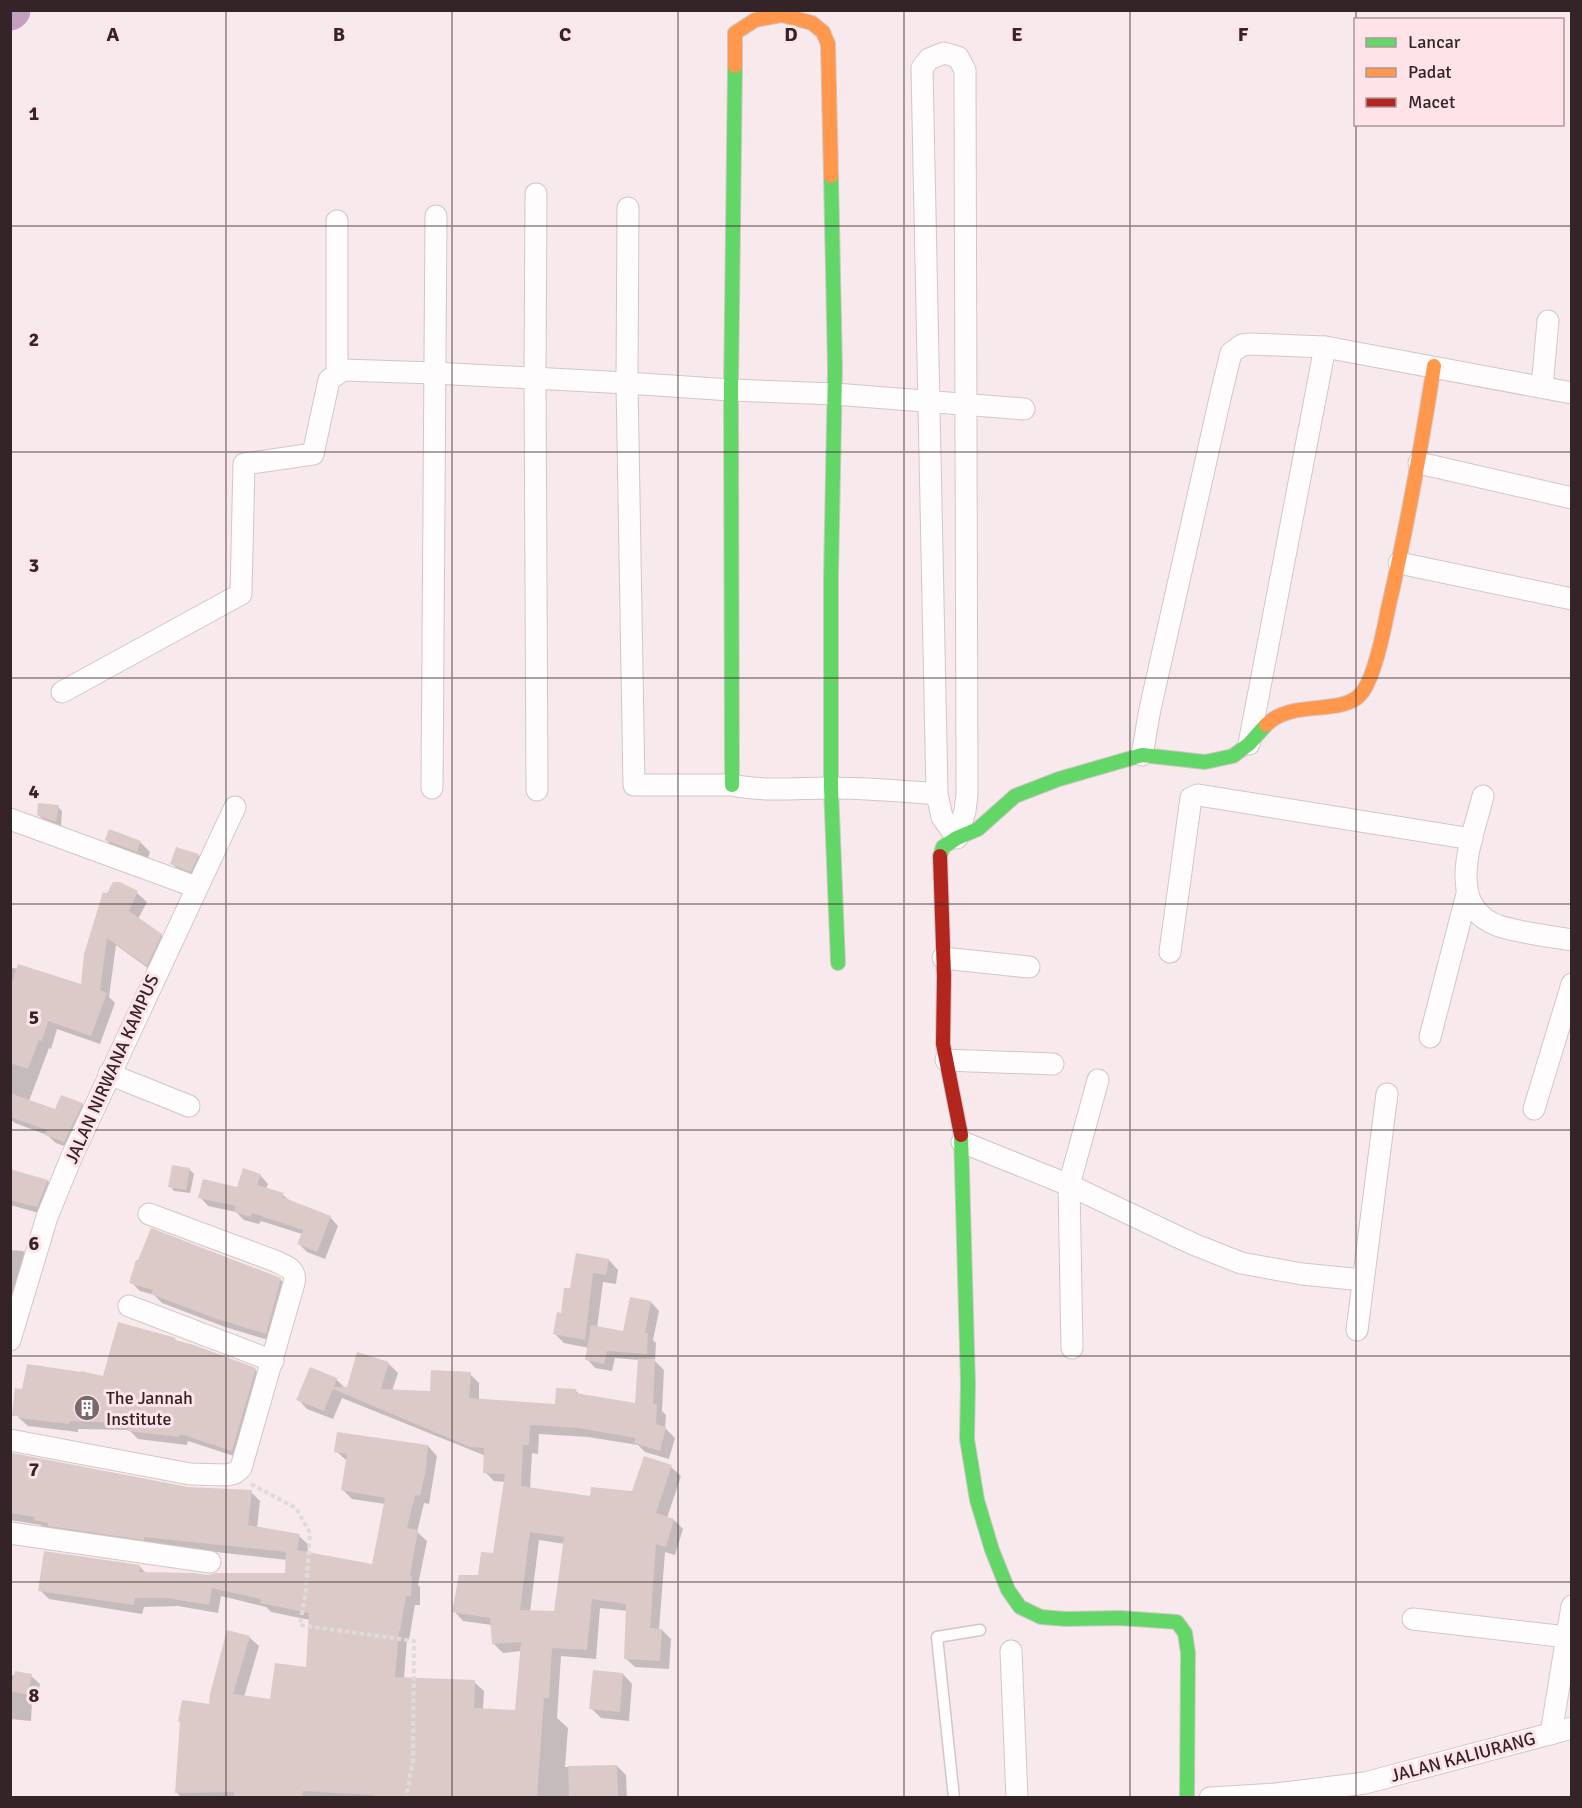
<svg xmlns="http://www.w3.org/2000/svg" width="1582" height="1808" viewBox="0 0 1582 1808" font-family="Signika,sans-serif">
<rect width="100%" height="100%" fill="#f8eaec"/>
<!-- shadow -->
<g fill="#0003" fill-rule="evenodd">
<path d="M58 807 62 811 61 826 43 819 38 815Z"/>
<path d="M106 840 140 842 150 852 147 861 116 849Z"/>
<path d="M198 855 208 865 201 880 182 873 172 864Z"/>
<path d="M120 883 137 893 147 902 138 919 161 935 170 944 156 974 116 945 109 997 115 1003 100 1044 57 1029 51 1049 49 1048 29 1101 56 1111 82 1104 91 1114 74 1150 56 1143 47 1135 15 1123 10 1119V967L82 986 108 895Z"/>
<path d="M189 1169 194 1174 190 1193 174 1191 170 1186Z"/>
<path d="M10 1170 48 1181 56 1190 46 1215 10 1205Z"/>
<path d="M260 1175 268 1184 266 1189 283 1195 291 1202 330 1217 338 1226 325 1259 307 1252 299 1244 302 1234 261 1221 259 1224 244 1220 236 1212 208 1206 200 1197 238 1189Z"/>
<path d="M152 1230 281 1280 290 1289 275 1342 225 1327 162 1303 154 1295 140 1291 131 1282Z"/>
<path d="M10 1250 23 1251 33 1261 10 1335Z"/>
<path d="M609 1260 618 1270 616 1284 603 1282 597 1328 624 1333 651 1302 659 1311 653 1340 656 1343 655 1361 664 1370 662 1411 666 1415 665 1428 675 1438 669 1459 645 1452 638 1445 588 1437 539 1434 538 1454 532 1453 530 1489 591 1498 633 1493 671 1467 681 1476 667 1518 674 1520 683 1529 675 1555 665 1552 659 1630H662L671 1639 669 1669 635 1667 625 1658 628 1611 600 1608 596 1659 561 1656 557 1718 568 1728 565 1767 617 1766 626 1775 627 1798H182L176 1792 210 1706 249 1637 259 1646 244 1697 272 1701 307 1669 310 1620 271 1612 266 1607 221 1596 218 1613 178 1606 144 1607 142 1614 49 1599 40 1590 139 1566 147 1574 208 1576 286 1575 287 1560 153 1545 45 1529 41 1525 10 1520V1471L13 1455 188 1488 251 1492 260 1501 257 1528 299 1536 309 1545 307 1554 373 1565 385 1504 352 1499 342 1489 347 1461 336 1451 428 1446 437 1456 429 1504 424 1503 417 1532 427 1541 418 1585 420 1587V1605H415L409 1640 407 1639 404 1679 474 1682 484 1691 483 1710 517 1712 521 1651 503 1653 494 1644 492 1625 463 1621 454 1611 494 1555 505 1482 494 1481 485 1472 486 1456 342 1398 333 1419 307 1409 298 1399 336 1379 346 1389 389 1364 398 1373 392 1391 431 1393 470 1374 479 1383V1400L556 1406 575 1390 581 1396 637 1405 639 1360 615 1358 612 1371 595 1368 587 1359 589 1348 564 1343 555 1334 571 1290ZM539 1540 565 1544 556 1612H530Z"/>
<path d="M175 1340 178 1343 255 1370 264 1378 240 1458 188 1441 187 1445 138 1439 129 1430 78 1429V1432L28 1426 19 1418 104 1378Z"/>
<path d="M623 1674 632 1684 629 1721 601 1718 591 1708Z"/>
<path d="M10 1675 31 1676 40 1684 36 1702 32 1701 31 1721 10 1719Z"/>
</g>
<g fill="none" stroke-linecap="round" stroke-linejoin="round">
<!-- river -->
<path stroke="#c3a0bd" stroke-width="39" d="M10 11 11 10"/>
</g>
<!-- building -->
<g fill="#dccac9" fill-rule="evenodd">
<path d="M38 803 59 805 56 822 37 815Z"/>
<path d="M109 829 141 841 137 852 105 840Z"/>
<path d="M176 847 199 854 191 872 170 864Z"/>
<path d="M113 882H120L138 891 129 911 162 934 147 966 107 938 100 990 107 993 91 1036 48 1021 42 1041 39 1040 28 1069 10 1063V988L18 964 81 984 84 954 103 892 107 893Z"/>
<path d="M10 1093 55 1109 61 1095 83 1103 64 1142 45 1135 47 1130 10 1117Z"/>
<path d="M172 1165 190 1168 186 1190 168 1187Z"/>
<path d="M243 1168 261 1174 257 1185 284 1193 282 1197 331 1216 317 1252 297 1244 303 1230 252 1213 251 1217 234 1212 236 1206 198 1198 203 1179 237 1187Z"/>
<path d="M10 1169 48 1180 37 1207 10 1200Z"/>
<path d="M151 1228 281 1278 266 1334 214 1318 151 1294 153 1290 129 1283 136 1260H138Z"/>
<path d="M576 1253 609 1259 606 1275 593 1273 585 1340 553 1334 557 1312 561 1313 564 1288H570Z"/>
<path d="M630 1297 651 1301 645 1333H648L647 1354 607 1351 604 1364 585 1360 591 1325 623 1331Z"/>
<path d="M118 1322 176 1338 175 1340 194 1345 256 1368 232 1451 180 1434 179 1437 128 1431 129 1423 70 1421 69 1424 18 1418V1416H12L15 1388 22 1389 27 1364 81 1372V1371L103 1376Z"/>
<path d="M357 1352 389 1362 381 1389 430 1391 431 1370 471 1372 469 1398 555 1404 556 1388 576 1389V1393L635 1403 638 1359H655L653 1404H657L656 1424 666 1427 660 1451 634 1443 636 1438 578 1428 530 1425 529 1445H523L521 1486 590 1496 591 1487 632 1491 644 1456 672 1465 656 1513 674 1519 666 1547 656 1544 650 1628 662 1629 660 1661 624 1659 626 1604 592 1599 587 1650 552 1648 549 1698H544L537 1797H373L374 1795 303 1791 302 1797H234V1792L175 1793 180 1722H178L182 1700 209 1704 210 1694 227 1630 250 1636 233 1694 270 1699 275 1663 306 1667 309 1613 260 1603 261 1599 212 1588 209 1605 167 1598H135L134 1605 38 1591 44 1551 140 1565 139 1572 194 1573 208 1575 216 1573H285L286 1552 144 1537V1540L48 1526V1523L34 1520 35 1517 10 1513 12 1453 188 1487 252 1490 248 1525 300 1534 297 1550 372 1564 385 1498 341 1490 347 1454 334 1452 337 1432 428 1445 426 1470 420 1496 415 1495 407 1528 418 1530 410 1576H412L411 1596H406L400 1631H399L395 1677 475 1680 474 1708 515 1710 521 1642 492 1644 490 1618 452 1612 459 1575H478L481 1552 493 1553 505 1474 483 1473 484 1448 470 1447 333 1389 324 1411 296 1400 310 1367 337 1378 334 1387H347ZM530 1532 564 1537 554 1611 520 1610Z"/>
<path d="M593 1670 623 1673 620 1712 589 1709Z"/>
<path d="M15 1671 32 1674 28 1695 10 1691Z"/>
<path d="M617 1765 618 1797H569L568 1766Z"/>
</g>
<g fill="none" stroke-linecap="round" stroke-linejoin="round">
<!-- lane casing -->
<g stroke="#d3c6c8" stroke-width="13">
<path id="lane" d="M954 1798 937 1637 980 1630"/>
</g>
<!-- street casing -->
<g stroke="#d3c6c8" stroke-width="23">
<g id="street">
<path d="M944 53 958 57 965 70 967 794 965 811 957 838 942 817 937 794 922 68 929 59Z"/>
<path d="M536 194 535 377 537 790"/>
<path d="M337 221V365L343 370 434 373 627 383 628 208"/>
<path d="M1542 387 1548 321"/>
<path d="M1419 463 1572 498"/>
<path d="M1399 563 1572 599"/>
<path d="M62 692 241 594 244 464 313 454 329 380 343 370"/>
<path d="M1249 744 1325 347"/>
<path d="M1142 755 1150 709 1221 394 1231 353 1242 345 1250 344 1325 347 1572 393"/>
<path d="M432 788 436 216"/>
<path d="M937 794C902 791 866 788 830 788 797 788 765 792 732 785H634L627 383 731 390 835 394 1024 409"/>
<path d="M1483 796C1473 837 1443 906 1499 926 1522 933 1548 936 1572 940"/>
<path d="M10 819 196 887"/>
<path d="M1170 952 1191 798 1198 795 1472 839"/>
<path d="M943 958 1029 967"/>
<path d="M1430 1037 1467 894"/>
<path d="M946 1060 1053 1064"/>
<path d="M109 1074 189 1106"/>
<path d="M1534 1109 1572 984"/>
<path d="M962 1142 1069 1185 1193 1244 1241 1263 1302 1274 1363 1280"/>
<path d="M129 1306 273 1361"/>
<path d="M1357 1330 1387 1094"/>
<path d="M10 1340 47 1217 72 1156 235 807"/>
<path d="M1072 1348 1069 1185 1098 1080"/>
<path d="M10 1440 190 1474 227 1475 235 1473 241 1468 294 1283C297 1269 286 1266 275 1261L149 1214"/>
<path d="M10 1533 210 1562"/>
<path d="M1413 1619 1567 1637"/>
<path d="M1011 1651 1017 1798"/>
<path d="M1551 1734 1572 1606"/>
<path d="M1210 1798 1276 1794 1365 1783 1572 1728"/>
</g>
</g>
<!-- fast casing -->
<g stroke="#d3c6c8" stroke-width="16">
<g id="fast">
<path d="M831 176 835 369 831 577V788L838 963"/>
<path d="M732 785 731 390 735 66"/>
<path d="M940 856 943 847 957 838 978 829 1015 796 1059 779 1142 755 1205 762 1233 756 1249 744 1266 725"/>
<path d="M961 1135 968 1384 967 1439 977 1500 992 1550 1008 1590 1020 1607 1041 1617 1066 1619 1120 1618 1177 1622 1185 1633 1188 1653 1187 1798"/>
</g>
</g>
<!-- slow casing -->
<g stroke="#d3c6c8" stroke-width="16">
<g id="slow">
<path d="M735 66V33L755 20 782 15 812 23 823 32 828 44 831 176"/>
<path d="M1266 725C1291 699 1339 716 1360 695 1374 681 1384 630 1388 609 1407 528 1421 448 1434 366"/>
</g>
</g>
<!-- jam casing -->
<g stroke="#d3c6c8" stroke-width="16">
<path id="jam" d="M940 856 944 976 943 1044 961 1135"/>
</g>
<!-- path -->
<path stroke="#dfdbdc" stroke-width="4" stroke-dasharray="4.5 3" stroke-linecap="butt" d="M251 1484 296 1508 310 1533 306 1590 300 1625 414 1641 413 1760 406 1798"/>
<!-- lane -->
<use href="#lane" stroke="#fefcfc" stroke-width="10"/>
<!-- street -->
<use href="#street" stroke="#fefcfc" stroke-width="21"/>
<!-- fast -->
<use href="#fast" stroke="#63d668" stroke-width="14"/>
<!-- slow -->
<use href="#slow" stroke="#ff974d" stroke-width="14"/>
<!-- jam -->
<use href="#jam" stroke="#b3261e" stroke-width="14"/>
</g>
<!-- grid -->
<path fill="none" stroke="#342427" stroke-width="1.5" stroke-opacity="0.55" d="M226 10V1798M452 10V1798M678 10V1798M904 10V1798M1130 10V1798M1356 10V20M1356 124V1798M10 226H1572M10 452H1572M10 678H1572M10 904H1572M10 1130H1572M10 1356H1572M10 1582H1572"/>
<!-- icons -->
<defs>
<g id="building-disc" transform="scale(1.35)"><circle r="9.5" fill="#79696c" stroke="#fee4e8"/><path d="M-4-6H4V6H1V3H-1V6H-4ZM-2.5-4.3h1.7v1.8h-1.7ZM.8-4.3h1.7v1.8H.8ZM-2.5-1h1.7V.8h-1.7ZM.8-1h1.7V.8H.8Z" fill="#fff"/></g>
</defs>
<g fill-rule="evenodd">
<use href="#building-disc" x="87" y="1408"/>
</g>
<g text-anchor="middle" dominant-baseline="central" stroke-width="6" stroke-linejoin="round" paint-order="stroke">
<!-- street labels -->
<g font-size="18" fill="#342427" stroke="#fee4e8">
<text transform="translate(112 1069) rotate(-66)">JALAN NIRWANA KAMPUS</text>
<text transform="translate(1463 1757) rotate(-15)">JALAN KALIURANG</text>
</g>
<!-- poi labels -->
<g font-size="18" fill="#342427" stroke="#fee4e8" text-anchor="start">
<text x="106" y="1398">The Jannah<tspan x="106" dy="21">Institute</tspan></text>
</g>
</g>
<g font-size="20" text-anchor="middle" font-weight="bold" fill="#342427" stroke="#fee4e8" stroke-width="6" stroke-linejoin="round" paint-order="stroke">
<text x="113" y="41">A</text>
<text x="339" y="41">B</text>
<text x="565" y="41">C</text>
<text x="791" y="41">D</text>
<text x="1017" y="41">E</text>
<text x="1243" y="41">F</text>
<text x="34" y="120">1</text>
<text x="34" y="346">2</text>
<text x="34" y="572">3</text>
<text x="34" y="798">4</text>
<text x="34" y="1024">5</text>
<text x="34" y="1250">6</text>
<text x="34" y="1476">7</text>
<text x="34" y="1702">8</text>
</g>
<!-- border -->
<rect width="1582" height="1808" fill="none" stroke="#342427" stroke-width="24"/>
<!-- legend -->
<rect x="1354" y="18" width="210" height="108" fill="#fee4e8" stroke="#ad979b" stroke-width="1.5"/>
<rect x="1366" y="38" width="30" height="9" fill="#63d668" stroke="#ad979b" stroke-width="1.5"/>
<text x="1408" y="48" font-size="18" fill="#342427">Lancar</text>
<rect x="1366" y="68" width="30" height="9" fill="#ff974d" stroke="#ad979b" stroke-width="1.5"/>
<text x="1408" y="78" font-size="18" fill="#342427">Padat</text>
<rect x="1366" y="98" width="30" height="9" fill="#b3261e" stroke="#ad979b" stroke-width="1.5"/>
<text x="1408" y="108" font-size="18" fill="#342427">Macet</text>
</svg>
